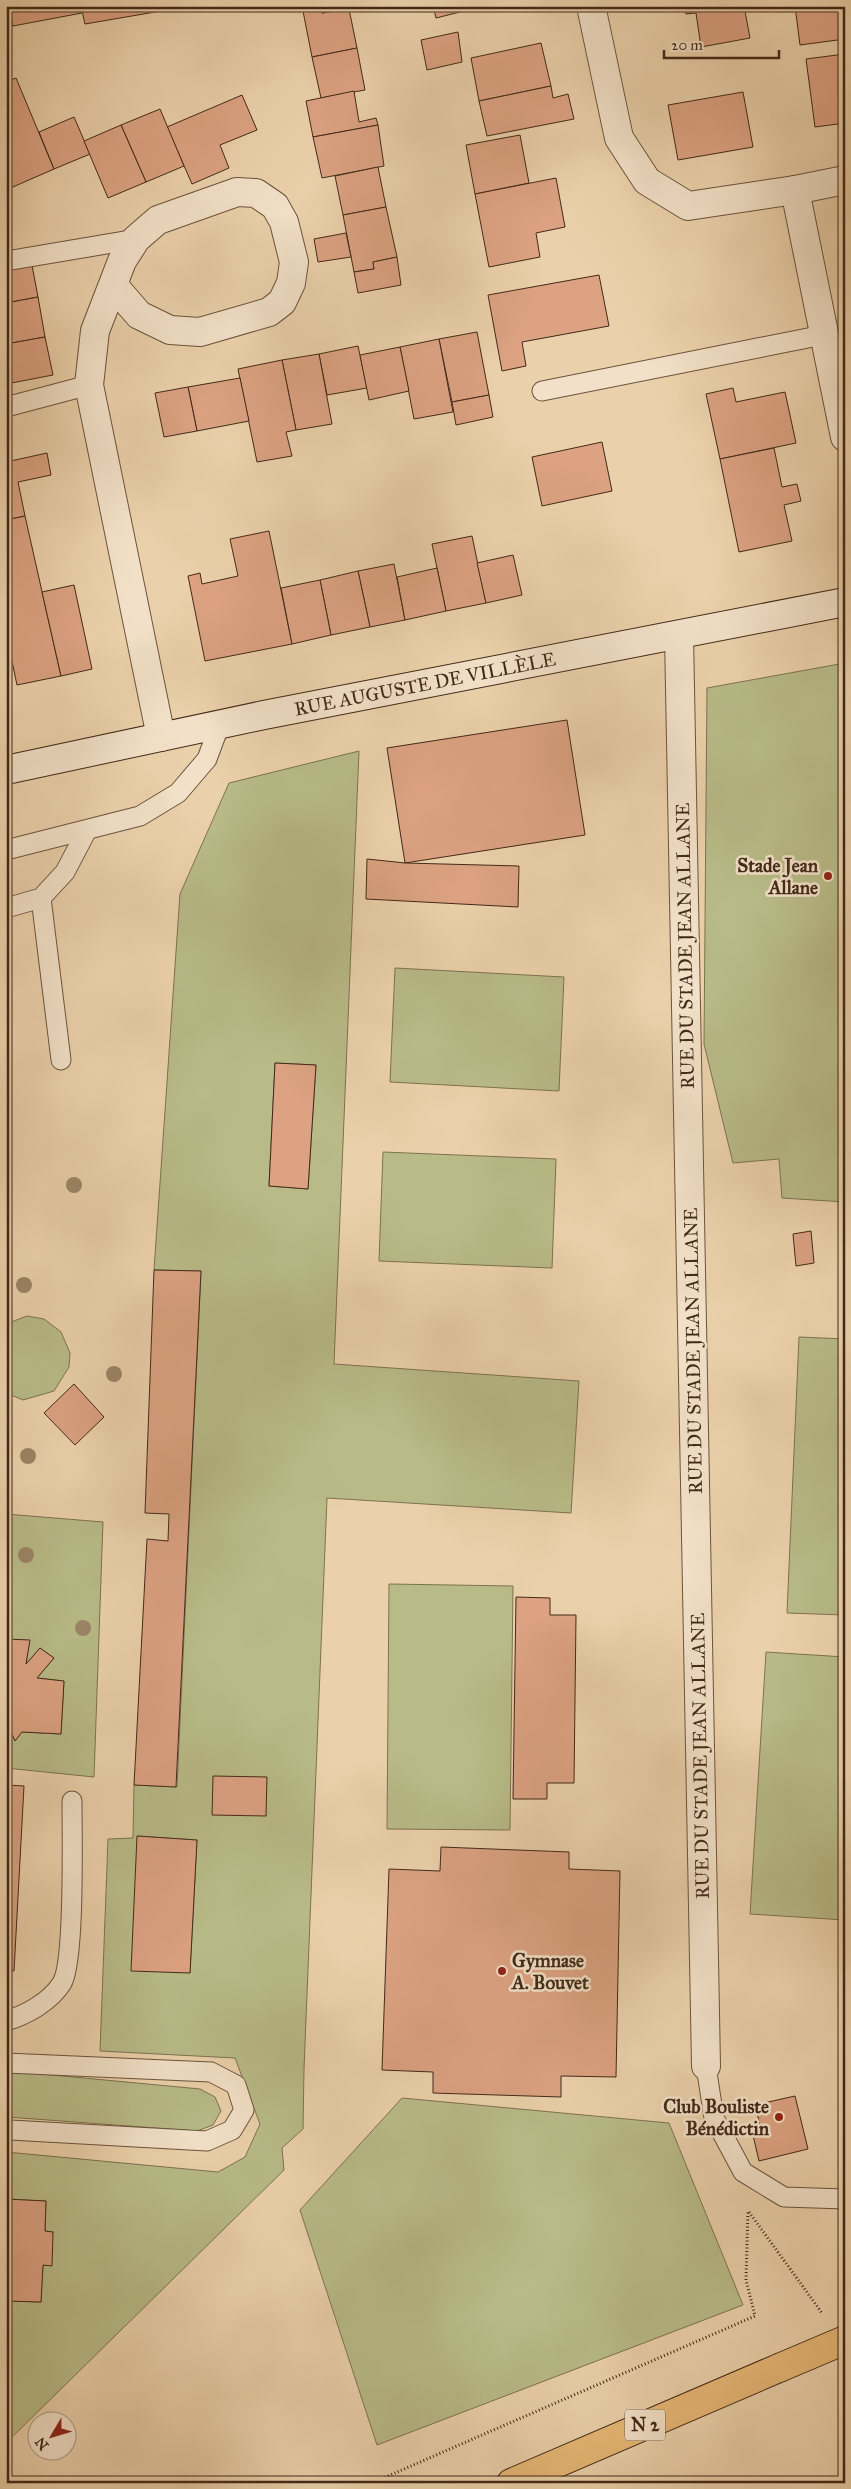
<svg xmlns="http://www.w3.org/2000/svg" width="851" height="2489" viewBox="0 0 851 2489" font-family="'IM FELL Great Primer',serif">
<rect width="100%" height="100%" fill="#ebd1ab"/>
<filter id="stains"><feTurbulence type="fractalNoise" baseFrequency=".004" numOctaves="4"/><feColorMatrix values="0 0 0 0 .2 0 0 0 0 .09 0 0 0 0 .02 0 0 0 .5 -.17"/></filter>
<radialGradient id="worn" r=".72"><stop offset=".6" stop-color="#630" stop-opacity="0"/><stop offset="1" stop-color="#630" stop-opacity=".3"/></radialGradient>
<!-- green -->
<g fill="#b8bb88" stroke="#7d7250" fill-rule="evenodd">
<path d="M845 663V1202L782 1198 779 1159 733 1163 704 1044 707 688Z"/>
<path d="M359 751 334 1364 579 1381 571 1513 327 1498 304 2069 303 2129 282 2148 284 2170 6 2443V2301L41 2302 43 2265 53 2232 45 2231 46 2201 6 2199V2152L218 2172 245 2157 260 2124 235 2058 100 2051 108 1839 133 1838 134 1785 177 1787 201 1271 154 1270 180 894 229 783ZM275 1063 316 1065 308 1189 269 1186ZM137 1836 197 1840 190 1973Z"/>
<path d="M395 968 564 977 559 1091 390 1082Z"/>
<path d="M383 1152 556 1159 552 1268 379 1261Z"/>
<path d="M27 1316 44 1319 61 1332 70 1353 69 1367 54 1391 23 1400 6 1393V1324Z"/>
<path d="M799 1337 845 1339V1615L787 1613Z"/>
<path d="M6 1514 103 1522 94 1777 6 1768V1732H11L15 1740 22 1732 61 1734 64 1681 37 1678 54 1658 40 1648 26 1664 29 1641 6 1639Z"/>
<path d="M389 1584 513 1586 510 1830 387 1829Z"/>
<path d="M766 1652 845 1657V1920L750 1914Z"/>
<path d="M10 2071 200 2089 215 2097 221 2111 213 2125 197 2131 7 2117 6 2073Z"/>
<path d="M402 2098 669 2123 743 2305 377 2445 300 2210Z"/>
</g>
<!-- building -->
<g fill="#dca282" stroke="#422918">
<path d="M6 6H9L13 26 6 28Z"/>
<path d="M9 6H81L82 13 13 26Z"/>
<path d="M81 6H190L85 24Z"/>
<path d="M302 6H321L322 13 349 9 357 48 312 57Z"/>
<path d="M321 6H362L322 13Z"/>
<path d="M433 6H484L436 18Z"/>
<path d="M684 6H744L750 38 701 47 696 13 686 14Z"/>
<path d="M795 6H845V39L800 45Z"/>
<path d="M458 32 462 62 427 70 421 40Z"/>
<path d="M541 43 551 86 479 101 471 58Z"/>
<path d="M357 48 365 90 321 98 312 57Z"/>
<path d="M845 54V123L815 127 806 59Z"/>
<path d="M16 78 54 169 6 190V82Z"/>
<path d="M551 86 553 98 568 94 574 119 487 136 479 101Z"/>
<path d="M354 91 359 122 376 118 378 125 313 137 306 101Z"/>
<path d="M743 92 753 147 678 160 668 105Z"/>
<path d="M242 95 257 130 220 145 229 168 192 184 167 127Z"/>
<path d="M160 109 184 166 146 182 121 125Z"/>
<path d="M74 117 90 154 54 169 39 132Z"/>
<path d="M121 125 146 182 108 198 84 141Z"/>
<path d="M378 125 384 166 322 178 313 137Z"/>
<path d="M520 135 529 183 475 194 466 145Z"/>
<path d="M378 167 386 207 343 215 335 176Z"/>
<path d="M556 178 565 227 536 233 540 257 489 267 475 194Z"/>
<path d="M386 207 397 257 373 262 374 269 354 272 343 215Z"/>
<path d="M346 233 351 257 318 262 314 239Z"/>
<path d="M397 257 401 285 358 293 354 272 374 269 373 262Z"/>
<path d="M31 260 38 297 6 303V264Z"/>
<path d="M599 275 609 326 522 342 526 366 502 371 488 295Z"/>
<path d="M38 297 45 337 6 344V303Z"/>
<path d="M477 332 489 395 452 402 439 339Z"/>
<path d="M45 337 53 375 6 384V344Z"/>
<path d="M439 339 453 412 414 419 400 347Z"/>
<path d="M358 346 367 388 327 395 319 354Z"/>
<path d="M400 347 409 391 369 400 360 355Z"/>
<path d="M319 354 332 424 296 430 282 360Z"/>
<path d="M282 360 296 430 286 432 292 456 257 462 238 369Z"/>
<path d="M240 378 249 421 197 431 188 387Z"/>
<path d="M188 387 197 431 164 437 155 393Z"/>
<path d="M733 388 736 402 785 392 796 443 720 459 706 394Z"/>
<path d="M489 395 493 417 456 425 452 402Z"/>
<path d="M602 442 612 491 542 506 532 457Z"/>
<path d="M774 448 782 487 797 484 801 501 784 505 792 541 739 552 720 459Z"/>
<path d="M47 453 51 475 18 482 25 516 6 520V462Z"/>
<path d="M25 516 61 676 17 685 6 633V520Z"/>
<path d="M269 531 292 644 205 661 188 576 200 573 202 584 238 576 230 539Z"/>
<path d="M472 536 486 603 446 611 432 544Z"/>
<path d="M513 555 522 595 486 603 477 563Z"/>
<path d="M394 564 405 620 370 627 358 571Z"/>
<path d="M437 568 446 611 405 620 397 577Z"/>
<path d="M358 571 370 627 331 635 320 580Z"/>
<path d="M320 580 331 635 292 644 281 588Z"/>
<path d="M74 585 92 669 61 676 42 592Z"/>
<path d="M567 720 585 835 405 863 387 748Z"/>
<path d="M367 859 405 863 519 866 518 907 366 899Z"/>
<path d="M275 1063 316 1065 308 1189 269 1186Z"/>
<path d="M811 1231 814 1263 796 1266 793 1234Z"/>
<path d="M154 1270 201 1271 176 1787 134 1785 147 1539 168 1541 169 1514 145 1513Z"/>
<path d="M74 1384 104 1417 75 1445 44 1413Z"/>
<path d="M516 1597 550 1598V1615H576L574 1783H547V1799H513Z"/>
<path d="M6 1639 30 1640 26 1664 40 1648 54 1658 37 1678 64 1681 61 1734 22 1732 15 1741 11 1732H6Z"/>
<path d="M213 1776 267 1777 266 1816 212 1815Z"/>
<path d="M6 1785 24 1786 14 1971H6Z"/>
<path d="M137 1836 197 1840 190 1973 131 1971Z"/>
<path d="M441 1847 569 1852V1869L620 1871 616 2077 561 2076V2097L433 2093V2072L382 2070 389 1869 440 1871Z"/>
<path d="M795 2096 808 2149 759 2161 752 2131 761 2129 755 2105Z"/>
<path d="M6 2199 46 2201 45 2231 53 2232 52 2266 43 2265 41 2302 6 2301Z"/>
</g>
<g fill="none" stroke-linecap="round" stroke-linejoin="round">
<!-- service casing -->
<g stroke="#6c533d" stroke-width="21">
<g id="service">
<path d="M6 261 136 239"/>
<path d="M542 391 823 335"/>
<path d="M6 407 89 385"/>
<path d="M6 850 140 816 178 793 207 759 220 724"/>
<path d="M41 898 61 1060"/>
<path d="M6 908 41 898 65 872 87 830"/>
<path d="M6 2021C26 2015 50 2002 62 1983 75 1961 72 1834 72 1801"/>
<path d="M6 2063 211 2072 236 2085 244 2110 232 2130 207 2141 10 2130 6 2128"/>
<path d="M706 2066 714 2118 743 2172 784 2197 845 2199"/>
</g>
</g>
<!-- minor casing -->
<g stroke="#6c533d" stroke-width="30">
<g id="minor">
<path d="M591 6 619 138 647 181 688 206 795 190 845 180"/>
<path d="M795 190 845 437"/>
<path d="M114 286 139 315 170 330 200 332 269 312 282 302 291 283 294 262 284 222 275 206 256 193 237 192 158 220 136 239 122 261 95 331 89 385 161 737"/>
<path d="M679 635 706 2066"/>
</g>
</g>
<!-- secondary casing -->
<g stroke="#422918" stroke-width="30">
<path id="secondary" d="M6 770 264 715 845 602"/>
</g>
<!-- primary casing -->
<g stroke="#422918" stroke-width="30">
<path id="primary" d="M511 2483 779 2368"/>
</g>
<!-- path -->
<g stroke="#422918" stroke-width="3" stroke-dasharray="1 2.5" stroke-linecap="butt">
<path d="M749 2212 822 2313"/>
<path d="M372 2483 755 2316 746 2280 748 2211"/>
</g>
<!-- service -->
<use href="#service" stroke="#f2e1c8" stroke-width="19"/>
<!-- minor -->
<use href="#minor" stroke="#f2e1c8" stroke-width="28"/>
<!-- secondary -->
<use href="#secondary" stroke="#f2e1c8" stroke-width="28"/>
<!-- primary -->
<use href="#primary" stroke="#e6b876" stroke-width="28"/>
<!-- primary-bridge casing -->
<g stroke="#422918" stroke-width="30" stroke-linecap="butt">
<path id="primary-bridge" d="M779 2368 845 2340"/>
</g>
<!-- primary-bridge -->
<use href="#primary-bridge" stroke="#e6b876" stroke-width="28"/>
</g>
<!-- trees -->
<g fill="#9b8566">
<circle cx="74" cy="1185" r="8"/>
<circle cx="24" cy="1285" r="8"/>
<circle cx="114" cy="1374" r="8"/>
<circle cx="28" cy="1456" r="8"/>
<circle cx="26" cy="1555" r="8"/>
<circle cx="83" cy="1628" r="8"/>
</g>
<!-- markers -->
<g fill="#8f2418" stroke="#f2e1c8" stroke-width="2">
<circle cx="828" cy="876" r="5"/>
<circle cx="502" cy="1971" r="5"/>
<circle cx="779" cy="2117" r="5"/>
</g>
<g text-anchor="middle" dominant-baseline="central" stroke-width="5" stroke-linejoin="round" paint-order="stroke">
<!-- shield labels -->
<rect fill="#f2e1c8" stroke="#77604d" stroke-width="1" x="625" y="2409.5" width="40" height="31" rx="4"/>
<g font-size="18" font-weight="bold" fill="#422918">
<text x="645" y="2425">N 2</text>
</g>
<!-- street labels -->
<g font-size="19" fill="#422918" stroke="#f2e1c8">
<text transform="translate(425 684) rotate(-11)">RUE AUGUSTE DE VILLÈLE</text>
<text transform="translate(685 946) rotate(-91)">RUE DU STADE JEAN ALLANE</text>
<text transform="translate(693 1351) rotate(-91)">RUE DU STADE JEAN ALLANE</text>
<text transform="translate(700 1756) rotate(-91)">RUE DU STADE JEAN ALLANE</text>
</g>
<!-- poi labels -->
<g font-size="19" font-weight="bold" fill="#422918" stroke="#f2e1c8" text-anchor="end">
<text x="818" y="865">Stade Jean<tspan x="818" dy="22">Allane</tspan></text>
<text x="512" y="1960" text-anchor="start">Gymnase<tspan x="512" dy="22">A. Bouvet</tspan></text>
<text x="769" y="2106">Club Bouliste<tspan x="769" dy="22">Bénédictin</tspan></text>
</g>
</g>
<!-- margin -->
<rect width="851" height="2489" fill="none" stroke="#ebd1ab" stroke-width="25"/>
<rect x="8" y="8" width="836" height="2474" fill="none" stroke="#422918" stroke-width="2.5"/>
<rect x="12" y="12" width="826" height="2464" fill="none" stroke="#422918"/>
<!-- north arrow -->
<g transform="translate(52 2436) rotate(232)"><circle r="24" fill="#f2e1c8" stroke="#ac9782"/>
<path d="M0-4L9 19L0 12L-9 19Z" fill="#8f2418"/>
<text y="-8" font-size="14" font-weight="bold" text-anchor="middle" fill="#422918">N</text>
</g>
<!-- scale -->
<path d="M664 50v8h115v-8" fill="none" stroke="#422918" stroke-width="2.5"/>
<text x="671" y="50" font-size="15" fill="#422918" stroke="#f2e1c8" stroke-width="4" paint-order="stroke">20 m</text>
<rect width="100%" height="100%" filter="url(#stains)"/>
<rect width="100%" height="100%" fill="url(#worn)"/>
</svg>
